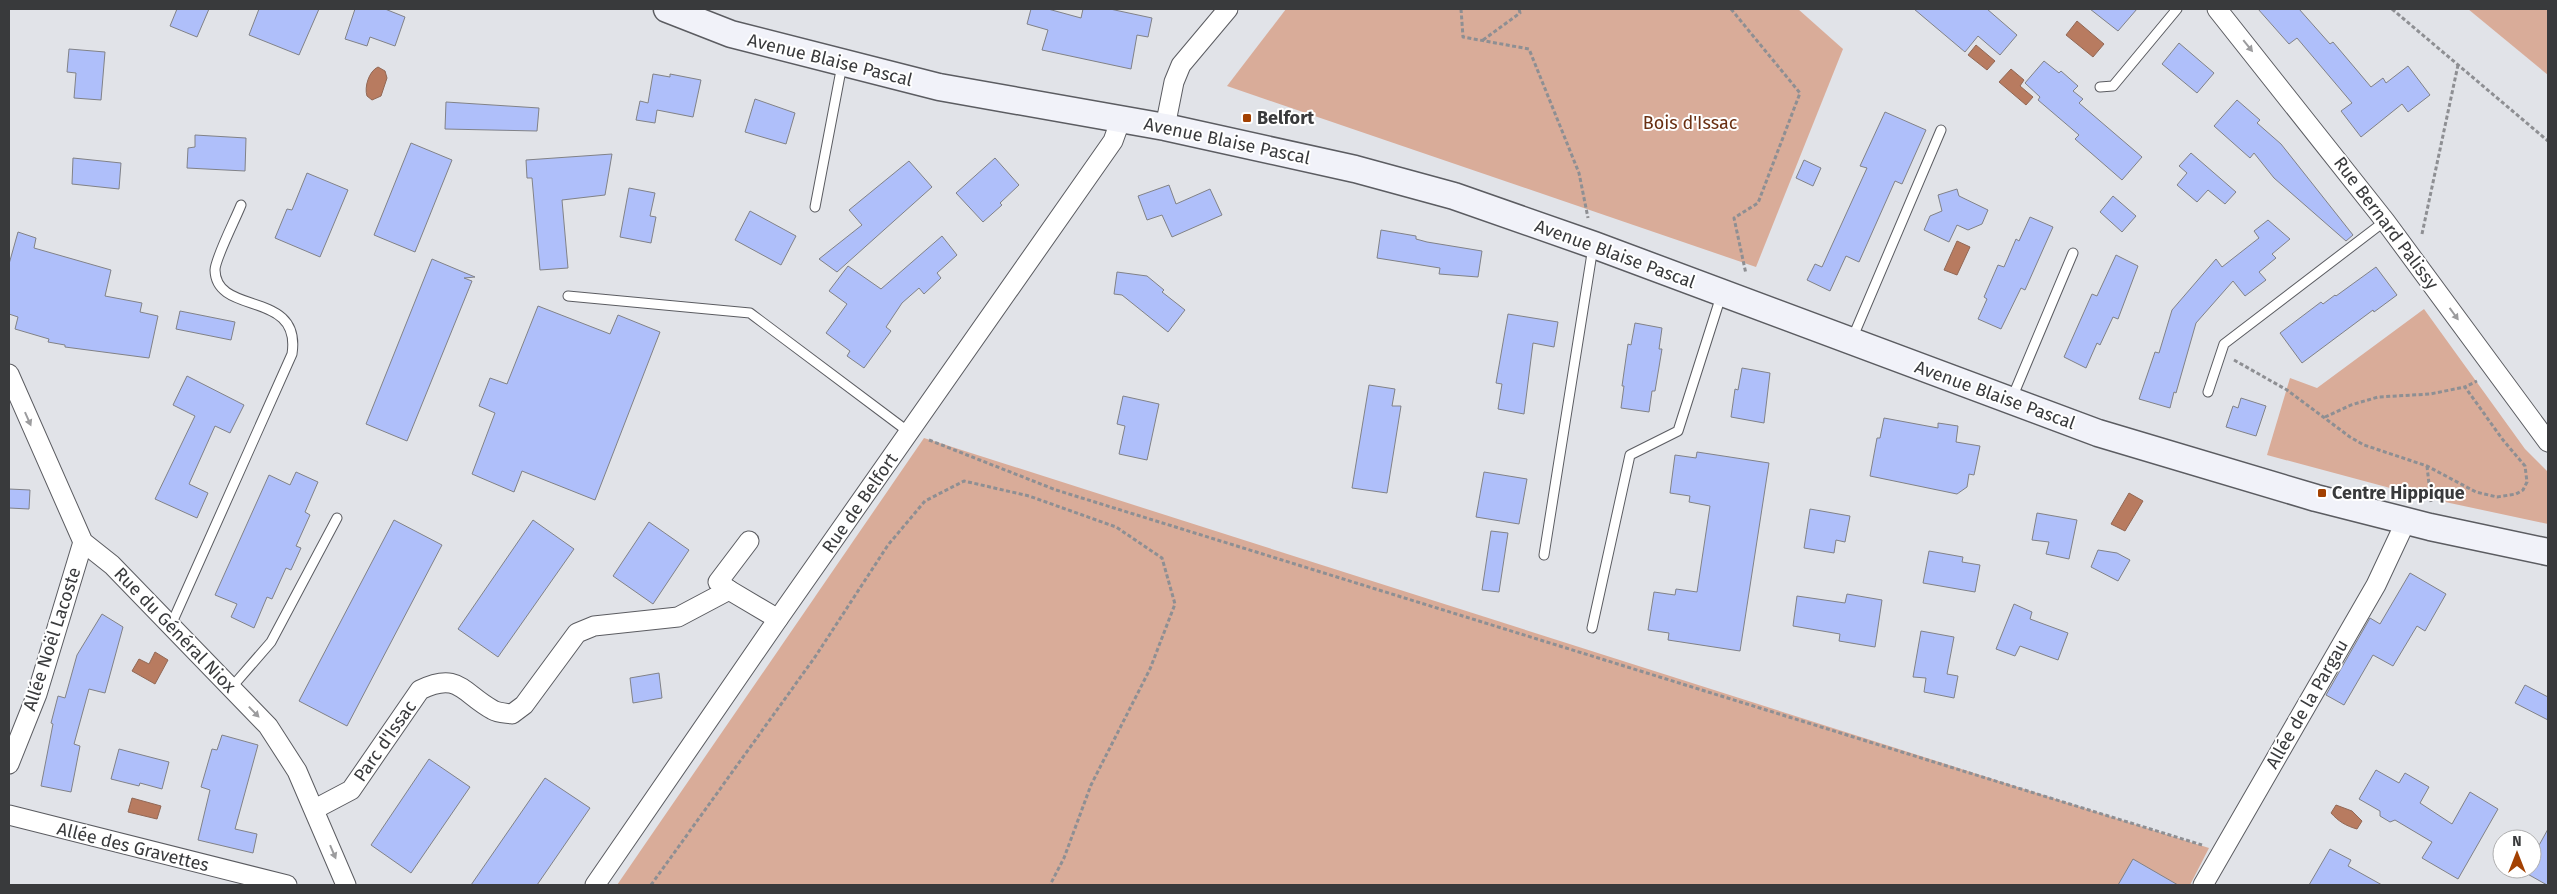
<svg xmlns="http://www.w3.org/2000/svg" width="2557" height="894" viewBox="0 0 2557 894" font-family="'Fira Sans',sans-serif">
<rect width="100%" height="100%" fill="#e1e3e8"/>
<!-- green -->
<g fill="#d9ac99">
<path d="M1286 9H1798L1843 49 1756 267 1227 86Z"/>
<path d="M2468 9H2548V75Z"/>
<path d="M2424 309 2525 449 2548 472V524L2431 499 2267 455 2290 378 2317 388Z"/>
<path d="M924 438 2209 848 2190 885H617Z"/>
</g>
<!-- water -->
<g fill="#b87b60" stroke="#926855">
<path d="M2077 21 2104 44 2093 57 2066 35Z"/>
<path d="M1976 45 1995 61 1987 70 1968 55Z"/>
<path d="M378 67 385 71 387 78 381 96 372 100 367 96C364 87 369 71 378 67Z"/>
<path d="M2011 69 2024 80 2020 86 2033 97 2026 105 1999 82Z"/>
<path d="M1957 241 1970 247 1957 275 1944 270Z"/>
<path d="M2129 493 2143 501 2125 531 2111 524Z"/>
<path d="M155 652 168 660 155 684 132 671 139 659 149 664Z"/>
<path d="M132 798 161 806 157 819 128 812Z"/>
<path d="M2336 805 2352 811 2362 821 2357 829C2346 826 2338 821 2331 813Z"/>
</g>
<!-- building -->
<g fill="#afbffa" stroke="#818287">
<path d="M177 9H209L197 37 170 26Z"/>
<path d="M259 9H319L299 55 249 35Z"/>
<path d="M355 9H385L405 17 395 46 370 37 367 46 345 39Z"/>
<path d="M1031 9H1048L1081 18 1083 9H1110L1152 18 1148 37 1137 35 1131 69 1042 50 1048 30 1027 24Z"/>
<path d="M1914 9H1987L2017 35 2000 55 1978 36 1965 52Z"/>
<path d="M2090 9H2137L2118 31Z"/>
<path d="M2258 9H2299L2330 44 2333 42 2371 87 2383 78 2386 83 2408 66 2430 95 2408 112 2402 104 2361 137 2341 111 2352 103 2297 38 2289 44Z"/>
<path d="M2179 43 2214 73 2197 93 2162 64Z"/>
<path d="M69 49 105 52 101 100 74 98 76 73 67 72Z"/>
<path d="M2044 61 2059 73 2061 71 2078 86 2073 91 2083 99 2079 103 2142 157 2122 180 2075 139 2079 135 2038 100 2040 97 2025 83Z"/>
<path d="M653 74 670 77V74L701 80 693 117 657 110 655 123 636 120 640 101 648 103Z"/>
<path d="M755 99 795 113 786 144 745 132Z"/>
<path d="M2237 100 2260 120 2257 123 2281 144 2353 235 2346 241 2274 178 2254 153 2250 158 2214 126Z"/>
<path d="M446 102 539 108 537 131 445 129Z"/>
<path d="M1885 112 1926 130 1902 184 1895 181 1859 262 1846 256 1830 291 1807 280 1815 264 1822 267 1867 168 1860 166Z"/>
<path d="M195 135 246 138 245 171 187 168 188 148 195 147Z"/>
<path d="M411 143 452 160 415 252 374 235Z"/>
<path d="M2191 153 2236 192 2225 204 2208 190 2197 202 2177 185 2187 173 2179 166Z"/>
<path d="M612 154 605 195 562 200 568 268 540 270 532 178H527L526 160Z"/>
<path d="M73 158 121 163 119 189 72 184Z"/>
<path d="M995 158 1019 185 1000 203 1002 205 983 222 956 193Z"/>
<path d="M1804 160 1821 168 1813 186 1796 178Z"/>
<path d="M909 161 932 187 837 272 819 259 862 225 849 210Z"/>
<path d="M307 173 348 190 320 257 275 238 287 209 292 210Z"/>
<path d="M1169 185 1176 204 1210 189 1222 215 1172 237 1162 215 1147 220 1138 196Z"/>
<path d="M629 188 655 193 650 216 656 217 651 243 620 237Z"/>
<path d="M1957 189 1959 196 1988 210 1982 224 1968 230 1957 225 1949 242 1924 230 1930 216 1942 211 1938 195Z"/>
<path d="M2113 196 2136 216 2122 232 2100 212Z"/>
<path d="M750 211 796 236 781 265 735 240Z"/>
<path d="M2030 217 2053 227 2025 290 2021 288 2001 329 1978 319 1987 299 1984 297 1998 265 2004 267 2016 239 2019 241Z"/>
<path d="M2268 220 2290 239 2272 254 2276 258 2259 272 2266 280 2245 296 2233 281 2196 323 2176 393 2174 392 2170 408 2139 399 2155 352 2159 353 2172 310 2216 259 2222 267 2259 238 2254 231Z"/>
<path d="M1381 230 1416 236V239L1427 242 1482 251 1478 277 1439 274 1440 268 1377 258Z"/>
<path d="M18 232 36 238 34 248 111 270 105 296 142 303 140 312 158 316 149 358 65 347V345L48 342 49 339 15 329 18 317 9 314V264Z"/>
<path d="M942 236 957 255 937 273 941 278 924 294 919 288 902 303 886 327 891 331 864 368 847 356 850 351 826 333 847 304 829 291 848 266 881 289Z"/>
<path d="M2116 255 2138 266 2118 319 2113 317 2100 345 2097 343 2086 368 2064 357 2092 294 2097 296Z"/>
<path d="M432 259 475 277 464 278 472 281 407 441 366 424Z"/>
<path d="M2376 267 2397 295 2374 312 2373 310 2302 363 2280 333 2321 302 2323 304 2335 295 2336 296Z"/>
<path d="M1117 272 1147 276 1164 290 1162 292 1185 310 1168 332 1122 295 1114 294Z"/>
<path d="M538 306 610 334 618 315 660 332 595 500 522 471 514 492 472 474 495 413 479 406 490 378 507 384Z"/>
<path d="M180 311 235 322 231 340 176 329Z"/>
<path d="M1508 314 1558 322 1554 347 1533 343 1524 414 1498 409 1502 384 1496 383Z"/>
<path d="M1635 323 1662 328 1659 349H1662L1655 391H1652L1649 412 1621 408 1624 386H1622L1628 344 1631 345Z"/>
<path d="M1742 368 1770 373 1764 423 1731 417 1735 389 1738 390Z"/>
<path d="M187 376 244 405 230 433 215 426 189 484 208 493 197 518 155 499 195 416 173 405Z"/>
<path d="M1369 385 1395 389 1392 406H1401L1387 493 1352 488Z"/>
<path d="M1123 396 1159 404 1147 460 1119 454 1125 426 1117 424Z"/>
<path d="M2241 398 2266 406 2256 436 2226 427 2233 406 2238 408Z"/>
<path d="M1884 418 1938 428V423L1958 426 1956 442 1980 446 1974 475 1969 474 1967 487 1957 494 1870 476 1877 438H1880Z"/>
<path d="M1697 452 1769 463 1740 651 1668 640 1669 633 1648 630 1654 592 1675 595 1676 589 1697 592 1710 506 1689 502 1690 496 1670 493 1675 455 1696 458Z"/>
<path d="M296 472 318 482 305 512 310 515 296 546 301 548 291 570 286 568 272 599 267 597 254 628 231 617 237 604 215 595 269 475 290 485Z"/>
<path d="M1484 472 1527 479 1519 524 1476 517Z"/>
<path d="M9 489 30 490 29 509 9 508Z"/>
<path d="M1810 509 1850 516 1845 542 1836 540 1834 553 1804 548Z"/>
<path d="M2037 513 2077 520 2069 559 2046 554 2049 542 2032 540Z"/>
<path d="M394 520 442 545 347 726 299 701Z"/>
<path d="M533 520 574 549 498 657 458 629Z"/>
<path d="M649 522 689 550 653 604 613 576Z"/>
<path d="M1491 531 1508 533 1499 592 1482 590Z"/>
<path d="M2098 550 2117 553 2130 560 2118 581 2091 567Z"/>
<path d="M1929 551 1963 557 1962 562 1980 565 1975 592 1923 583Z"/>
<path d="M2410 573 2446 594 2425 631 2417 626 2393 666 2373 655 2344 705 2326 695 2370 618 2380 624Z"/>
<path d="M1847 594 1882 600 1875 647 1839 641 1840 634 1793 626 1797 596 1845 603Z"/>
<path d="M2014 604 2032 612 2030 619 2068 633 2058 660 2020 646 2015 656 1996 649Z"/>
<path d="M102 614 123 627 105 693 89 689 74 744 80 746 71 792 41 786 53 724 51 723 58 696 65 698 77 655Z"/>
<path d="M1921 631 1954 637 1947 674 1958 676 1954 698 1924 692 1926 678 1913 677Z"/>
<path d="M659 673 662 698 633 703 630 678Z"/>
<path d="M2525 685 2548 697V720L2515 703Z"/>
<path d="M222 735 258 745 235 829 257 834 253 853 198 840 210 790 201 787 212 749 217 750Z"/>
<path d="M119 749 169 762 162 789 140 783 139 786 111 779Z"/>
<path d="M429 759 470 787 411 873 371 845Z"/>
<path d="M2376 770 2399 783 2405 773 2429 787 2420 803 2452 824 2470 792 2498 809 2458 879 2422 858 2432 842 2395 820 2390 822 2380 816V811L2359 799Z"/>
<path d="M545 778 590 808 537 885H471Z"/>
<path d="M2548 829V885H2547L2524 872 2526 869H2532V858Z"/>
<path d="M2330 849 2351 860 2348 866 2382 885H2309Z"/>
<path d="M2133 859 2178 885H2118Z"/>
</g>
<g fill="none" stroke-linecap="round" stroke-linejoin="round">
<!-- lane casing -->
<g stroke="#5b5c61" stroke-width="11">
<g id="lane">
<path d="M2100 87 2113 86 2177 9"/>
<path d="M815 207 842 65"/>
<path d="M568 296 750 313 910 433"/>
<path d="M1852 339 1941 130"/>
<path d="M2208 392 2224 344 2385 221"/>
<path d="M2012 398 2073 253"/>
<path d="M1544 555 1593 247"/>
<path d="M171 625 292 354C302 289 216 317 215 270 215 259 236 218 241 205"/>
<path d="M1592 628 1630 455 1678 431 1721 296"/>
<path d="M231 688 271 642 337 518"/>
</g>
</g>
<!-- street casing -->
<g stroke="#5b5c61" stroke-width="21">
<g id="street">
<path d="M2217 9 2385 221 2548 442"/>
<path d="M1165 127 1174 82 1181 65 1228 9"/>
<path d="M9 374 83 542 112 565 268 726 297 771 346 885"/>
<path d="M729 590 778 619"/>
<path d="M9 764 37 694 83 542"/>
<path d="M315 809 351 790 420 690C459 671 462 693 493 710 498 713 506 713 512 714L524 705 577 633 594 626 678 617 729 590 718 582 749 541"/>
<path d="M9 815 287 885"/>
<path d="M595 885 778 619 1113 141 1121 119"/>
<path d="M2203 885 2376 585 2406 521"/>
</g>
</g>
<!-- secondary casing -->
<g stroke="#5b5c61" stroke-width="29">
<path id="secondary" d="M667 9 731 34 939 87 1165 127 1355 169 1454 196 1594 245 2098 433 2316 498 2430 527 2548 552"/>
</g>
<!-- path -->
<g stroke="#8e8f93" stroke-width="3" stroke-dasharray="4 2.5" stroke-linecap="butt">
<path d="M1461 9 1463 37 1529 49 1579 173 1588 218"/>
<path d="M1731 9 1800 93 1758 203 1734 218 1746 274"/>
<path d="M2392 9 2548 141"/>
<path d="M1483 40 1520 13 1519 9"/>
<path d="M2422 234 2458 65"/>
<path d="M2234 360 2287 390 2350 437 2364 445 2427 466 2476 492 2497 497 2516 494 2523 490 2527 482 2525 466 2503 440 2465 387 2477 381"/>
<path d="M2325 417 2351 405 2378 397 2430 394 2465 387"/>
<path d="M929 440 1056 490 2202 845"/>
<path d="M2427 466 2431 502"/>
<path d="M651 885 815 657 888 545 925 501 964 481 1029 496 1116 527 1162 558 1175 604 1150 669 1091 785 1064 858 1050 885"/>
</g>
<!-- lane -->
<use href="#lane" stroke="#fff" stroke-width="9"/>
<!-- street -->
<use href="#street" stroke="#fff" stroke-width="19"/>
<!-- secondary -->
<use href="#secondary" stroke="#f1f2f9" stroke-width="26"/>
</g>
<!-- one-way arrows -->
<defs><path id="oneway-solid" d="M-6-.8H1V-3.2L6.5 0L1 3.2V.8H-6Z" transform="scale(1.25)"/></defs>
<g fill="#9c9c9e">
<use href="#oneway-solid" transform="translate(2248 46) rotate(51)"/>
<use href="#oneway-solid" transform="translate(2454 314) rotate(54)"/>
<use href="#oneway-solid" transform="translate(28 419) rotate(66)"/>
<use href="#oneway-solid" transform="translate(254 712) rotate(46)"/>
<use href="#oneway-solid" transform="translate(333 852) rotate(67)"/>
</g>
<!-- markers -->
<g fill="#a34102" stroke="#fff" stroke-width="2">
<rect x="1242" y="113" width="10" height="10" rx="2.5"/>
<rect x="2317" y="488" width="10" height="10" rx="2.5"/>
</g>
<g text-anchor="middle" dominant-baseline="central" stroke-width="4" stroke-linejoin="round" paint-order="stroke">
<!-- street labels -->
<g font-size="18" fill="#393a3c" stroke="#fff">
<text transform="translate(830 60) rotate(14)">Avenue Blaise Pascal</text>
<text transform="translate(1227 141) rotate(12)">Avenue Blaise Pascal</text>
<text transform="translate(2386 223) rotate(53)">Rue Bernard Palissy</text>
<text transform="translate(1615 254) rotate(20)">Avenue Blaise Pascal</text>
<text transform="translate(1995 395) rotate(20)">Avenue Blaise Pascal</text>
<text transform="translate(860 503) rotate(-55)">Rue de Belfort</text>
<text transform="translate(175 630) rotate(46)">Rue du Général Niox</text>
<text transform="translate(52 639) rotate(-72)">Allée Noël Lacoste</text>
<text transform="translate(2307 704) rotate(-60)">Allée de la Pargau</text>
<text transform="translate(385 741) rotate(-55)">Parc d'Issac</text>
<text transform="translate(133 847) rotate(14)">Allée des Gravettes</text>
</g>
<!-- poi labels -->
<g font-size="18" font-weight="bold" fill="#393a3c" stroke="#fff" text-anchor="start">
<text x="1257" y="118">Belfort</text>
<text x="2332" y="493">Centre Hippique</text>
</g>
<!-- park labels -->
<g font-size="18" fill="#692f12" stroke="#fff">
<text x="1690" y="123">Bois d'Issac</text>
</g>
</g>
<!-- border -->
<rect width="2557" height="894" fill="none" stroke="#393a3c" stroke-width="20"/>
<!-- north arrow -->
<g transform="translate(2517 854)"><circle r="24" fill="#ffffff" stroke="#b0b0b1"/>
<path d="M0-4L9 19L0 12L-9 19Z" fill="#a34102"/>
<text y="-8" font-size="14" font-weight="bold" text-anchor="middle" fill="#393a3c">N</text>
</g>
</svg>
